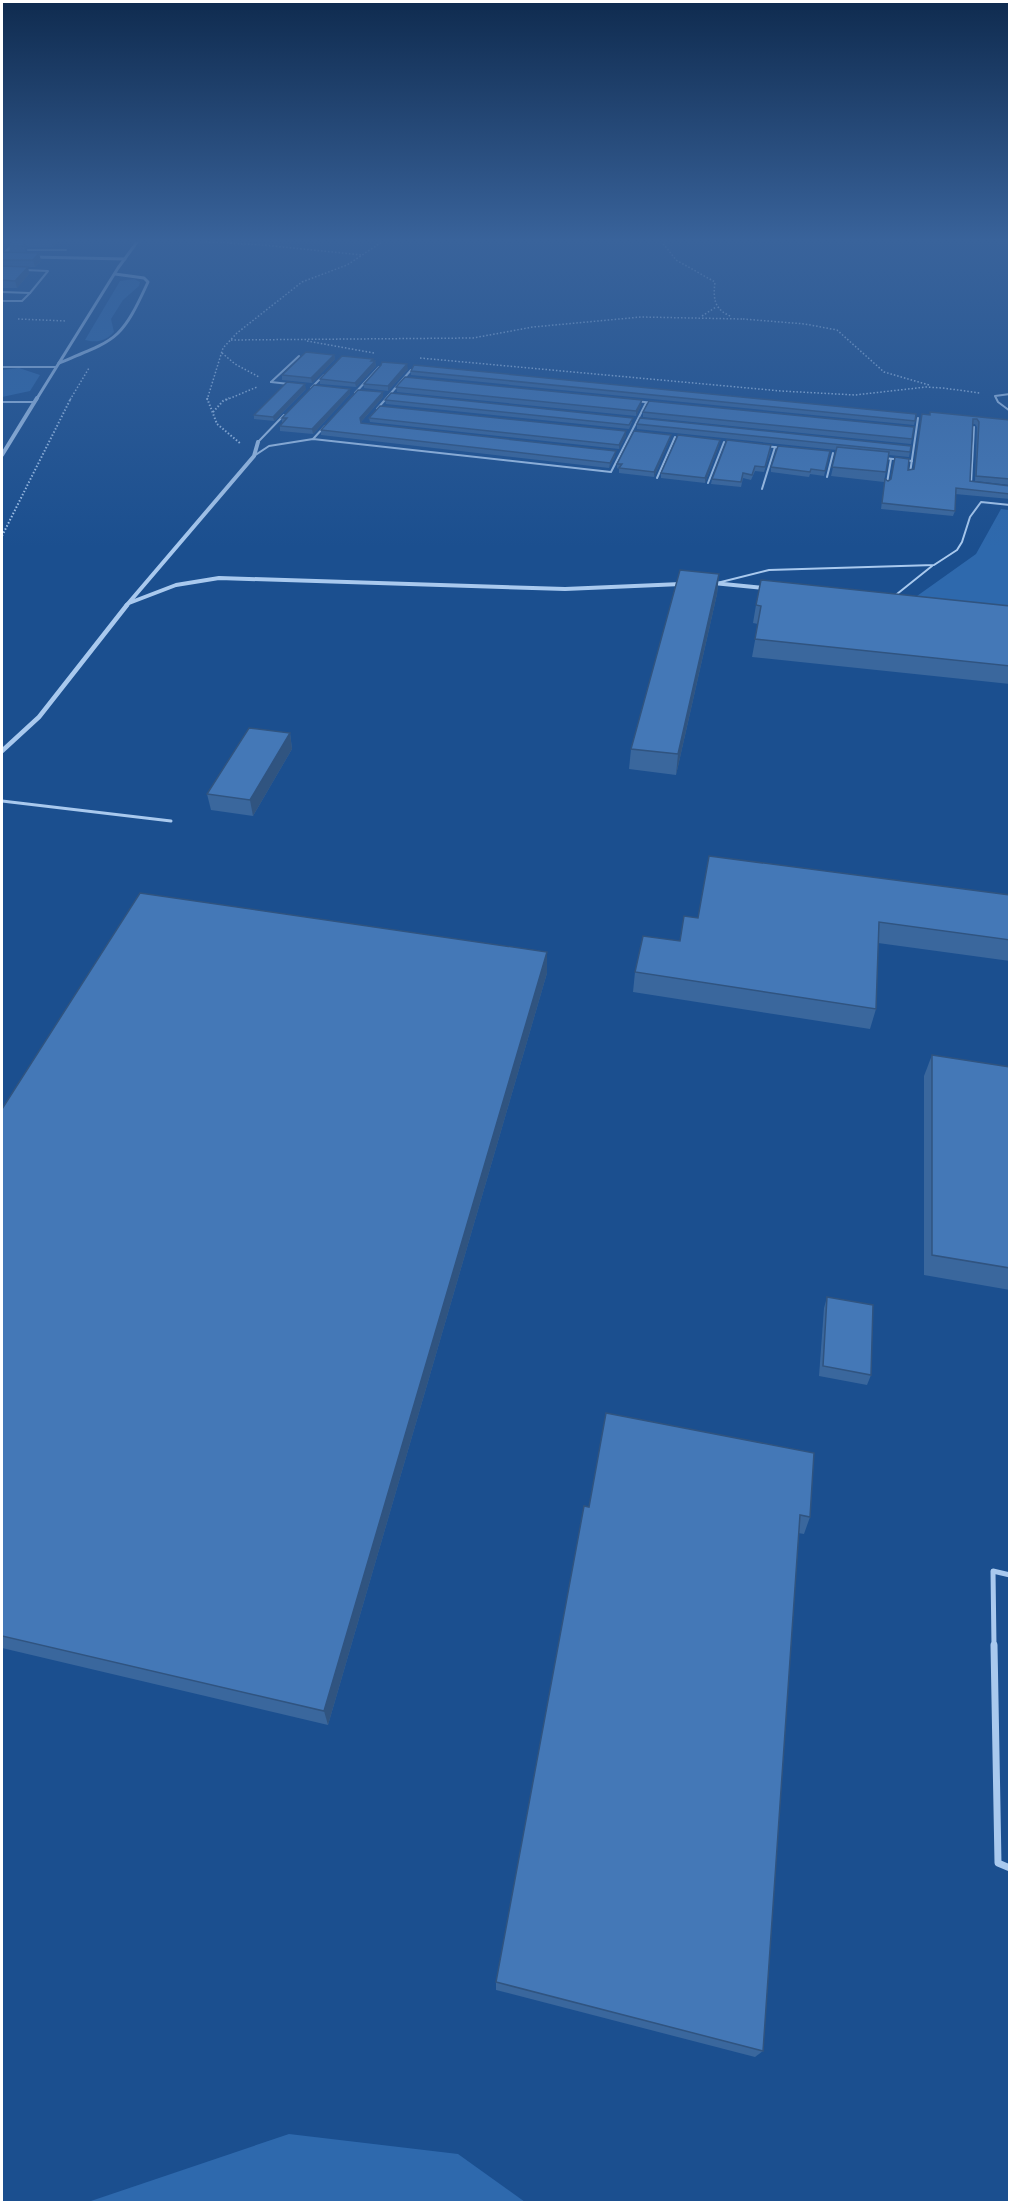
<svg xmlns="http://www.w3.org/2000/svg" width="1011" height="2204" viewBox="0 0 1011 2204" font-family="'Nunito Sans',sans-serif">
<rect width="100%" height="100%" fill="#1b4f8f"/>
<!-- green -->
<g fill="#2e69ad">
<path d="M134 279 140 282 139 286 123 300 111 319 114 332C106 341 97 343 85 340L120 281Z"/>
<path d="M19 368 40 375 30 391 2 397V370Z"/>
<path d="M1001 509 1009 510V613L917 596 976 554Z"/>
<path d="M289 2134 458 2154 525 2202H88Z"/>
</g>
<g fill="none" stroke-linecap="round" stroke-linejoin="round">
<!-- path-far1 -->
<g stroke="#a9c9ee" stroke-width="1.5" stroke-dasharray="1.5 2" stroke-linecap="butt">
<path d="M659 238 676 260 715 282C713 298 714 309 730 316"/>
<path d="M157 239 263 245 362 255"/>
<path d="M702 316 716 307"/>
<path d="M18 319 67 321"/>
<path d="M743 319 805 324 837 330 884 372 929 385"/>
<path d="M231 340 473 338 533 327 641 317 743 319"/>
<path d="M307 341 374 353"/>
<path d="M222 353 235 364 259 377"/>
<path d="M420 358 781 391 855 395 926 387 943 388"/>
<path d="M943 388 980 393"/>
<path d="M70 400 89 368"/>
<path d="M207 400 223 348 237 333 302 282 347 265 388 238"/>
<path d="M226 400 257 387"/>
</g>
<!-- path -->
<g stroke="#a9c9ee" stroke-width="2" stroke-dasharray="1.5 2" stroke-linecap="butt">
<path d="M207 398 217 424 241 444"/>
<path d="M213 412 223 401 229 398"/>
<path d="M2 536 71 398"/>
</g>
<!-- service-far3 -->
<g stroke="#a9c9ee" stroke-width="2">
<path d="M28 250H66"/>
<path d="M2 292 30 293 48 271 25 270"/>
<path d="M2 301H22L30 293"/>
<path d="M2 367H56"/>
<path d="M271 382 289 384"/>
<path d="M271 382 299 356"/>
<path d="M311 388 324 375"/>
<path d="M355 393 379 367"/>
<path d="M1010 394 995 396 998 402 1010 411"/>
<path d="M635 401 654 403"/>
<path d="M2 402H33"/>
<path d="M377 409 411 370"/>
<path d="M313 439 325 426"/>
<path d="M258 442 284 415"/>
<path d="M765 446 783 448"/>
<path d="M254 456 269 446 313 439 611 472 646 403"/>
<path d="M884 458 912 461"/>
<path d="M910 473 918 418"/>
<path d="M827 477 833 453"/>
<path d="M657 478 675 437"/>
<path d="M708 483 724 442"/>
<path d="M887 483 891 459"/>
<path d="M971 484 974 427"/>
<path d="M762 489 775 447"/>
<path d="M717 583 769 570 934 565 957 550 962 542 970 517 981 502 1010 505"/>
<path d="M892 598 932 566"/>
</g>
<!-- service-far2 -->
<path stroke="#a9c9ee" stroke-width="3" d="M2 801 171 821"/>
<!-- service-far1 -->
<path stroke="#a9c9ee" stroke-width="5" d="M994 1646 993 1571 1010 1575"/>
<!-- service -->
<path stroke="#a9c9ee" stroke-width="7" d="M994 1645 998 1863 1010 1868"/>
<!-- minor-far2 -->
<g stroke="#a9c9ee" stroke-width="3">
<path d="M2 256 19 238"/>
<path d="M32 257 125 259"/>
<path d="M59 363C117 339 121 341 148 282L144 278 115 274"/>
<path d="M36 400 118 268 140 238"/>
</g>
<!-- minor-far1 -->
<g stroke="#a9c9ee" stroke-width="4">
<path d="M2 455 37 398"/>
<path d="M713 583 765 588"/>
<path d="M129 603 176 585 219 578 565 589 681 584"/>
<path d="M126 606 254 456 258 442"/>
</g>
<!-- minor -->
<path stroke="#a9c9ee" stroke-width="4.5" d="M2 751 39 717 127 605"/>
</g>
<!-- wall -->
<g fill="#3a679d">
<path d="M15 238H61L53 247H27L25 249 26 253 10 252 9 245Z"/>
<path d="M2 252 39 253 41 261 35 267H28L29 274 17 288H2Z"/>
<path d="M334 355 335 359 312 383 282 380V375Z"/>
<path d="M373 361H375L376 366 356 387 320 384V379Z"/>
<path d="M408 369 388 391 364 388V384Z"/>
<path d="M411 371 915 421 914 425 411 375Z"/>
<path d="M396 387 641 405 636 416 397 392Z"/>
<path d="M306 389 274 421 254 419V415Z"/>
<path d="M350 389V394L313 434 280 431V426L283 422H282V418Z"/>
<path d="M383 397 361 422V423L615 456 609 468 321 435V430Z"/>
<path d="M385 400 632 422 629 429 386 404Z"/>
<path d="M643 412 914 427 911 444 643 417Z"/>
<path d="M922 414 1010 420V485L975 481 977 427 975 424H973L970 481 1010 486V499L955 494V511L953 516 881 509 885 479 888 481 908 470 914 469Z"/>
<path d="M369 418 626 431V436L619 449 370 422Z"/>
<path d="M637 424 911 446 909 457 889 455 884 482 831 476 837 450 637 429Z"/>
<path d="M670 439 654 477 619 473V469L617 468V464Z"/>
<path d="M720 440 719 445 705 483 661 478V473Z"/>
<path d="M771 450 764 472 755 471 751 480 743 478 741 487 711 484 712 479Z"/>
<path d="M830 451 824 476 810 474 809 477 771 472V467Z"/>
<path d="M719 574 717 594 676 775 629 769 631 749Z"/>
<path d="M756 605 1010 606V684L752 657 758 624 753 623Z"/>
<path d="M290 733 292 749 253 816 211 810 207 794Z"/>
<path d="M1010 895V961L878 943 876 1009 870 1029 633 992 635 972 680 941 698 918Z"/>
<path d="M547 973 328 1725 2 1648V1109Z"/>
<path d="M932 1055 1010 1067V1290L924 1275V1076Z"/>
<path d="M827 1297 871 1375 867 1385 819 1376 824 1308Z"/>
<path d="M606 1413 810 1517 804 1534 798 1533 763 2051 755 2057 496 1990V1982L589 1507Z"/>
</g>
<!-- shaded-wall -->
<g fill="#305480">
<path d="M6 238H15L2 251V242Z"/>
<path d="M53 238H61L53 247 52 239Z"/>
<path d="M26 240 27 247 25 249 23 242Z"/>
<path d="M39 253 41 261 35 267 33 260Z"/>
<path d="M28 267 29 274 17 288 15 281Z"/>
<path d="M334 355 335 359 312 383 311 378Z"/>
<path d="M375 361 376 366 356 387 355 383Z"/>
<path d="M407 364 408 369 388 391V386Z"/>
<path d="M305 384 306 389 274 421 273 417Z"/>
<path d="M350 389V394L313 434 312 429Z"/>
<path d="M383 392V397L360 423V418Z"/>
<path d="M642 400 641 405 636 416V411Z"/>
<path d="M626 431V436L619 449V445Z"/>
<path d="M671 435 670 439 654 477V472Z"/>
<path d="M720 440 719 445 705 483V478Z"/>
<path d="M616 451 615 456 609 468 610 463Z"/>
<path d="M719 574 717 594 676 775 678 754Z"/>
<path d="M290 733 292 749 253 816 250 800Z"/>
<path d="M547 952V973L328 1725 324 1711Z"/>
</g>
<!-- building -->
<g fill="#4478b7" stroke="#305480" stroke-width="1.5">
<path d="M15 238H53L52 239 26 240 23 242 25 246 9 245Z"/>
<path d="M2 252 39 253 33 260H2Z"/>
<path d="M2 266 28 267 15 281 2 280Z"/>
<path d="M306 352 334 355 311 378 282 375Z"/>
<path d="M342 356 373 359 371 361H375L355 383 320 379Z"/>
<path d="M382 362 407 364 388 386 364 384 381 365Z"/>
<path d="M414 365 916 414 915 421 411 371Z"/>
<path d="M405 377 642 400 636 411 396 387Z"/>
<path d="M287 382 305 384 273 417 254 415Z"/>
<path d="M314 385 350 389 312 429 280 426 287 418H282Z"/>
<path d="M358 390 383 392 360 418 361 423 616 451 610 463 321 430Z"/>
<path d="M391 393 633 418 629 425 385 400Z"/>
<path d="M649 401 914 427 912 439 643 412Z"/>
<path d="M380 406 626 431 619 445 369 418Z"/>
<path d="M930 412 1010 420V479L976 476 979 422 977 419H973L970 481 1010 486V494L956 488 955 511 882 503 885 479 888 481 891 479 895 457 909 459 908 470 914 469 922 414 930 415Z"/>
<path d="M640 418 911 446 910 452 637 424Z"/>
<path d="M634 431 671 435 654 472 619 468 622 464H617Z"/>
<path d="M678 435 720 440 705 478 661 473Z"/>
<path d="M727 440 771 445 765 467 755 466 752 475 743 473 741 482 712 479Z"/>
<path d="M778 446 830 451 825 471 811 469 810 472 771 467Z"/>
<path d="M837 447 889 452 886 472 832 467Z"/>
<path d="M680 570 719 574 678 754 631 749Z"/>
<path d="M761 580 1010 606V666L755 639 761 606 756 605Z"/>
<path d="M249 728 290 733 250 800 207 794Z"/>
<path d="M709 856 1010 895V940L879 922 876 1009 635 972 643 936 680 941 684 916 698 918Z"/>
<path d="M140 893 547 952 324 1711 2 1636V1109Z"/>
<path d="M932 1055 1010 1067V1268L932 1255Z"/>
<path d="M827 1297 873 1305 871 1375 823 1366Z"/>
<path d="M606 1413 814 1453 810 1517 800 1515 763 2051 496 1982 584 1506 589 1507Z"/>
</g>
<!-- sky -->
<linearGradient id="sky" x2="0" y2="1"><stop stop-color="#0f2b4f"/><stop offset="0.44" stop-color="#39639b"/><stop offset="1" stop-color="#39639b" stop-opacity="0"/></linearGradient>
<rect width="1011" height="547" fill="url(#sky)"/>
<!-- border -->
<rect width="1011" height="2204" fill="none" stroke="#ffffff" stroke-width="6"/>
</svg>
